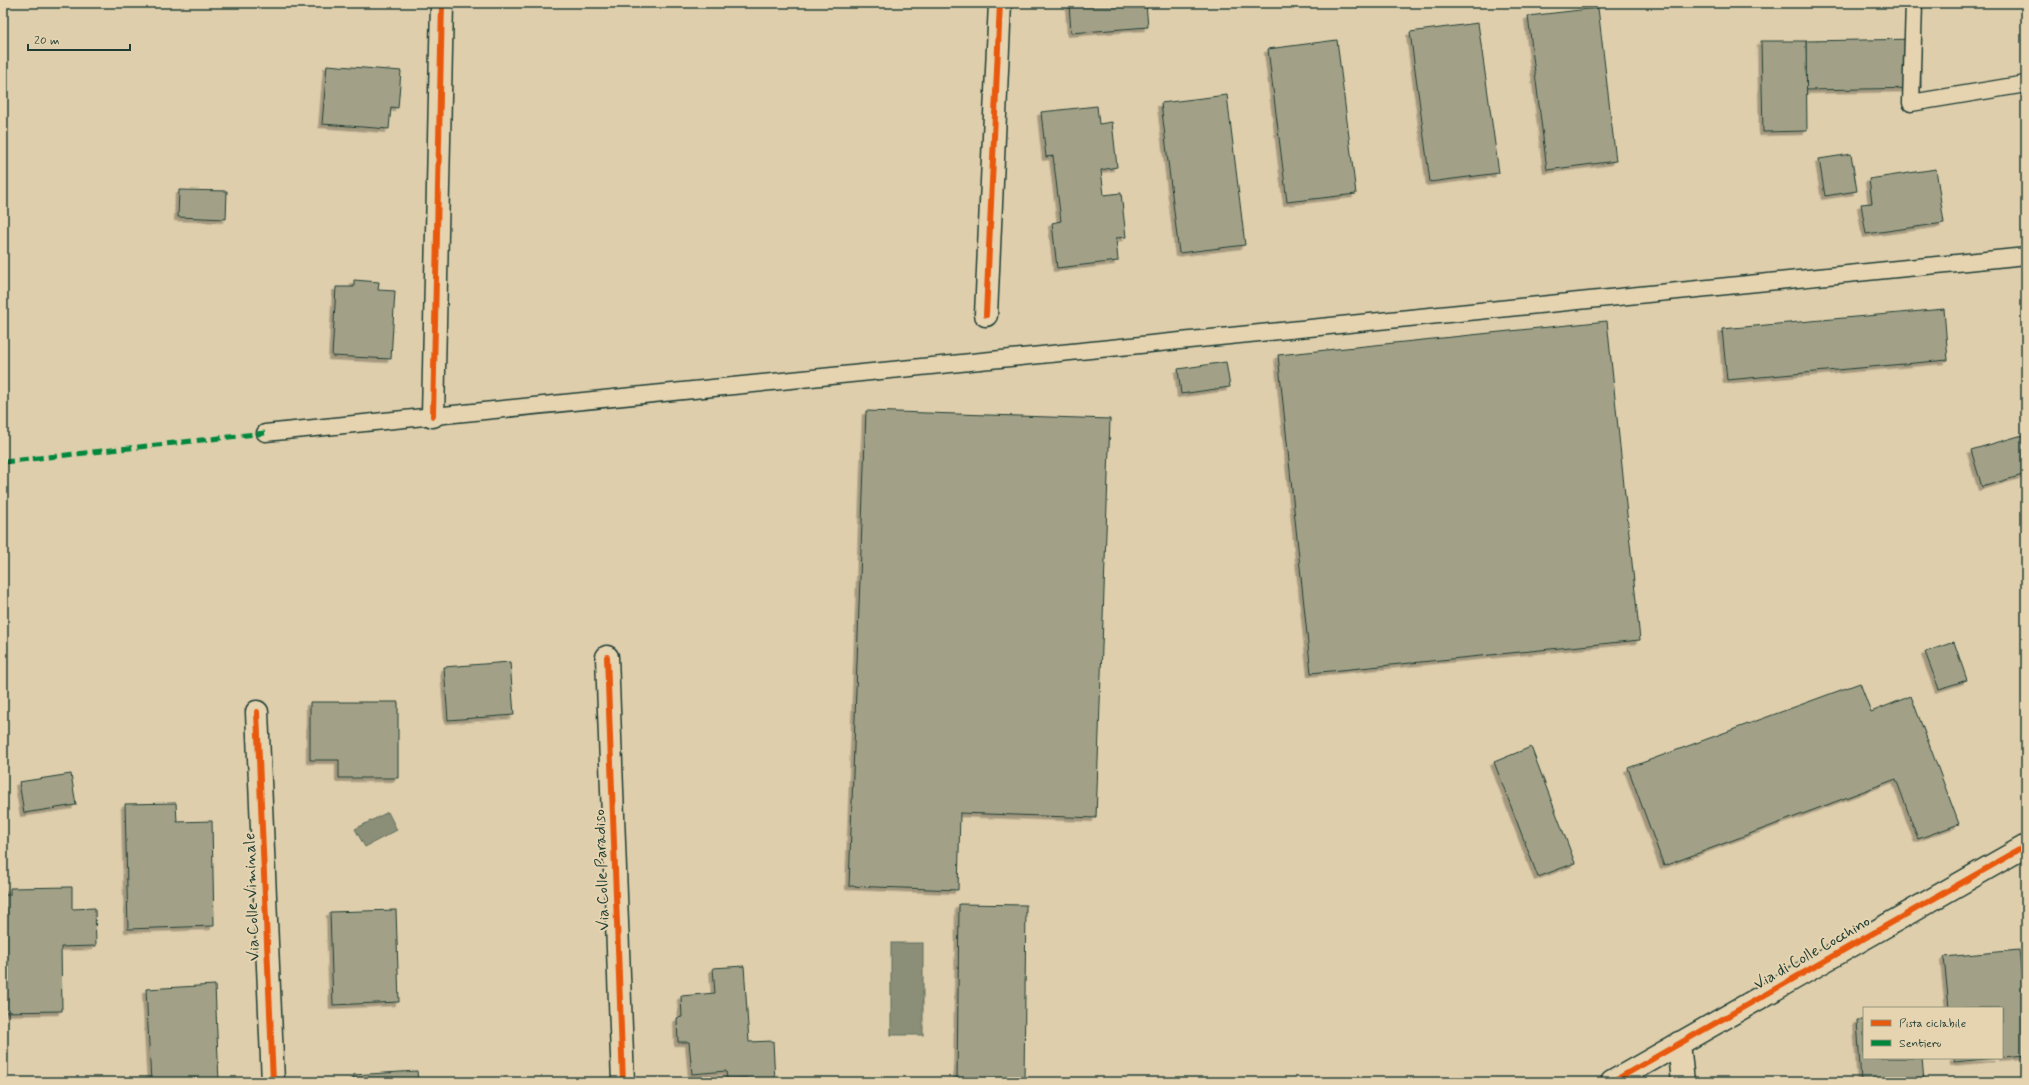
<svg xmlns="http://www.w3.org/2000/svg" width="2029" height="1085" viewBox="0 0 2029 1085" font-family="Mynerve,sans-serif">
<defs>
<filter id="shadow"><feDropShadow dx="-3.5" dy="3.5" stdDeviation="0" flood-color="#0004"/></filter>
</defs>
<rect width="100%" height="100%" fill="#deceac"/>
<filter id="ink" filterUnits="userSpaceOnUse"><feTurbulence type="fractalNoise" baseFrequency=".025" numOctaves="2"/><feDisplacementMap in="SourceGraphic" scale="8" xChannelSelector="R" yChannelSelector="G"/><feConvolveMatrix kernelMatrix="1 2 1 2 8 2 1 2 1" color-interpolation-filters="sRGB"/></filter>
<g filter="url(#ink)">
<!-- water -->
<g fill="#8b8f78" stroke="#606e5d">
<path d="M388 812 397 830 365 847 355 829Z"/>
<rect x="891" y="943" width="32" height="92"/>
</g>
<!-- building -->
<g fill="#a2a187" stroke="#1f3d34" filter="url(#shadow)">
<path d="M1069 3H1146L1148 27 1071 33Z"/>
<path d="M1598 8 1616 161 1547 170 1528 16Z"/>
<path d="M1478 23 1499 173 1430 182 1410 32Z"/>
<path d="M1920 39 1921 88 1806 90V41Z"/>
<path d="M1337 40 1356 194 1287 202 1268 49Z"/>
<path d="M1761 41H1806L1807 131 1763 132Z"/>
<path d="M327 65 401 71 398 108 391 107 389 129 322 124Z"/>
<path d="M1227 95 1245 245 1179 253 1161 103Z"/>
<path d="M1097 106 1099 124 1112 122 1117 167 1101 170 1104 195 1121 193 1126 237 1116 238 1118 261 1057 268 1052 223 1061 221 1053 156 1046 157 1041 112Z"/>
<path d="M1851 154 1857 191 1825 196 1819 159Z"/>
<path d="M1936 169 1944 223 1866 234 1861 204 1872 203 1869 179Z"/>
<path d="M179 190 227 191 226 219 178 217Z"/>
<path d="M354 280 379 282 378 290 395 291 391 359 332 356 336 287H354Z"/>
<path d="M1944 309 1948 360 1727 380 1722 329Z"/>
<path d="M1607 321 1640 640 1311 673 1278 355Z"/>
<path d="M1226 362 1230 387 1181 394 1178 369Z"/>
<path d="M866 411 1110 419 1096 818 960 813 958 890 849 886Z"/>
<path d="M2026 434V474L1982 487 1971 450Z"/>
<path d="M1954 642 1967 680 1939 689 1925 652Z"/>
<path d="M510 662 514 715 448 720 444 667Z"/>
<path d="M1860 683 1871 712 1911 696 1959 824 1918 839 1896 779 1664 866 1628 768Z"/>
<path d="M310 702H398V778H339V760H310Z"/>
<path d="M1531 747 1575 863 1538 877 1494 762Z"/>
<path d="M71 774 76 805 24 813 19 782Z"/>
<path d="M176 803 177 822 212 821 214 926 128 929 125 804Z"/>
<path d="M72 887V909L95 908 96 946 61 947 62 1011 3 1012V895H10V888Z"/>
<path d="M959 904 1026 905 1024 1082H957Z"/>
<path d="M396 910 399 1002 333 1005 330 912Z"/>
<path d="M2019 950 2026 1019V1055L2002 1057V1008H1949L1944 957Z"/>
<path d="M744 966 749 1042 773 1041 775 1082H747V1078L727 1079 726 1071 692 1074 689 1042H678L677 1018 682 1017 681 996 715 993 713 968Z"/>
<path d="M215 985 219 1082H151L146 989Z"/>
<path d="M1857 1020H1864V1058H1922L1924 1082H1861Z"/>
<path d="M1954 1058H1997L1954 1062Z"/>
<path d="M417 1071 418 1082H353V1075Z"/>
</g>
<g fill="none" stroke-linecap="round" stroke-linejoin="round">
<!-- service casing -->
<g stroke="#1f3d34" stroke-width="19">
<g id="service">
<path d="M1914 3 1911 103 2026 84"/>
<path d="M265 433 2026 256"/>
</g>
</g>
<!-- minor casing -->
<g stroke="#1f3d34" stroke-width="25">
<g id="minor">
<path d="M986 315 1000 3"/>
<path d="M433 416 442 3"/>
<path d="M607 657 623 1082"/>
<path d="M257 712 273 1082"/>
<path d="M1679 1043 1683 1082"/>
<path d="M1612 1082 2026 846"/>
</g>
</g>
<!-- service -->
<use href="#service" stroke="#e6d4b1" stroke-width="16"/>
<!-- minor -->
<use href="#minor" stroke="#e6d4b1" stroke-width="22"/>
<!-- quiet -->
<path stroke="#00873e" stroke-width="5" stroke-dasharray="10 5" stroke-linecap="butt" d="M3 462 265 433"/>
<!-- cycleway casing -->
<g stroke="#e6d4b1" stroke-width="8">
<g id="cycleway">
<path d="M986 315 1000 3"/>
<path d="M433 416 442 3"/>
<path d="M607 657 623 1082"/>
<path d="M257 712 273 1082"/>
<path d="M1612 1082 2026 846"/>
</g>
</g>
<!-- cycleway -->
<use href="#cycleway" stroke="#e8590c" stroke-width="6"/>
</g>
</g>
<g text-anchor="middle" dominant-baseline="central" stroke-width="4" stroke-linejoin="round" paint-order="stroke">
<!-- street labels -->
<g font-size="16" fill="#1f3d34" stroke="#e6d4b1">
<text transform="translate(602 870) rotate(-92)">Via Colle Paradiso</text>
<text transform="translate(252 897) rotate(-92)">Via Colle Viminale</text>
<text transform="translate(1812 953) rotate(-30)">Via di Colle Cocchino</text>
</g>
</g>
<!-- margin -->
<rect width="2029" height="1085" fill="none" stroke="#e6d4b1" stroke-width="16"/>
<rect x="8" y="8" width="2013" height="1069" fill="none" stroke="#1f3d34" stroke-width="1.5" filter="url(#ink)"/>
<!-- legend -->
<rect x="1863" y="1007" width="140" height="52" fill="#e6d4b1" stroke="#96987f"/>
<rect x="1871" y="1020" width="20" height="6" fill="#e8590c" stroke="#96987f"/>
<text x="1899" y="1027" font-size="12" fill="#1f3d34">Pista ciclabile</text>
<rect x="1871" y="1040" width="20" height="6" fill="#00873e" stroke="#96987f"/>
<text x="1899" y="1047" font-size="12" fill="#1f3d34">Sentiero</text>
<!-- scale -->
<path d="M28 44v6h102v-6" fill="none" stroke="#1f3d34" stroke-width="2"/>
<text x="34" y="44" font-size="12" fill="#1f3d34" stroke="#e6d4b1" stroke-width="3" paint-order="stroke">20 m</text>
</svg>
